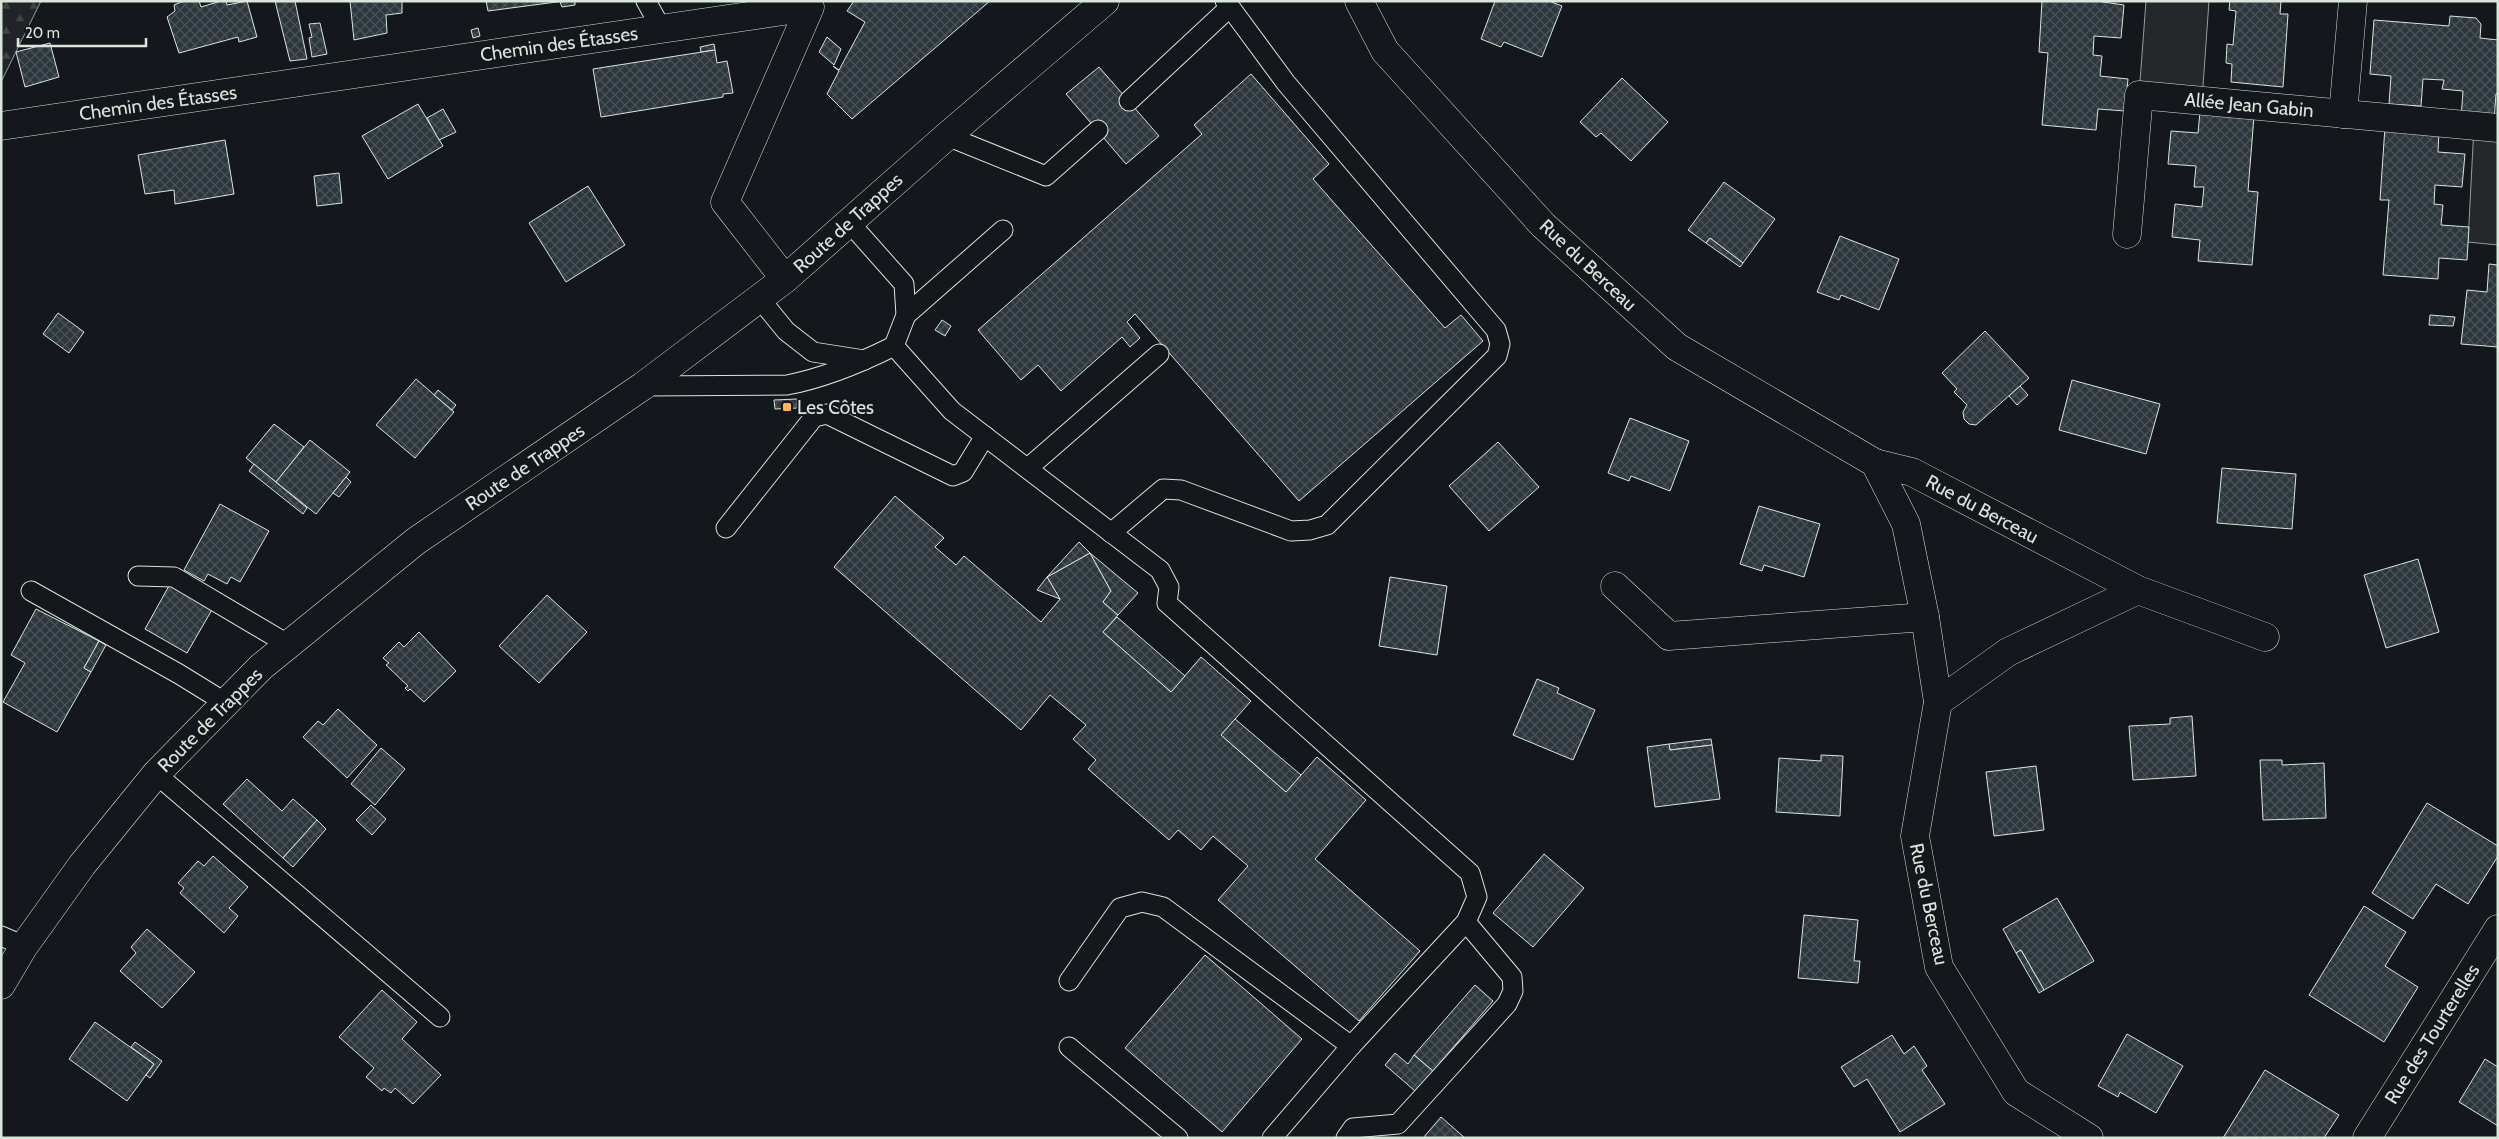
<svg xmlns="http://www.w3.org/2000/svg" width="2499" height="1139" viewBox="0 0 2499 1139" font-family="Cabin,sans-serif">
<defs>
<pattern id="forest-firs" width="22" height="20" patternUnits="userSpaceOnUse" patternTransform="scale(1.25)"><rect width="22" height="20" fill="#202428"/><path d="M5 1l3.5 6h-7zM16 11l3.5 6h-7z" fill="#404447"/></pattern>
<pattern id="building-cross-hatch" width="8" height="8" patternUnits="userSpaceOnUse" patternTransform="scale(1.25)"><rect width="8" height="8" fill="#2c363c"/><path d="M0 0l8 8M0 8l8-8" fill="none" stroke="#4a5358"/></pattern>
</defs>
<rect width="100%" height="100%" fill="#14181c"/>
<!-- forest -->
<path fill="url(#forest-firs)" stroke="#939e99" d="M1 1H41L1 82Z"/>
<!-- parking -->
<g fill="#24282b" stroke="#939e99">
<path d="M2146 1H2209L2202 100 2139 95Z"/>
<path d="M2474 126 2498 128V245L2468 242Z"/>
</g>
<!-- building -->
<g fill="url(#building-cross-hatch)" stroke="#d8e6dc">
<path d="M184 1H199L201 7 221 1H226L227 5 247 1 257 37 239 42 238 37 179 53 167 17 175 11 174 5Z"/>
<path d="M275 1H295L307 59 290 61Z"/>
<path d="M350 1H402V13L386 15 387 33 354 40Z"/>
<path d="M486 1H564L488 11Z"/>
<path d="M575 1V5L562 7 560 2Z"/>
<path d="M854 1H990L852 119 827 94 839 71 833 66 839 70 865 22 847 11Z"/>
<path d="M1495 1H1549L1562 6 1542 57 1504 42 1501 47 1481 39Z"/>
<path d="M2042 1H2097L2124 5 2121 38 2094 36 2093 55 2102 56 2100 76 2128 79 2125 111 2098 109 2096 130 2042 125 2048 53 2039 52Z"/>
<path d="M2230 1H2281L2280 14H2288L2283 87 2231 82 2232 64 2226 63 2227 44 2233 45 2236 11 2229 10Z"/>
<path d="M2450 16 2476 18 2481 24 2480 38 2498 40V94H2496L2494 121 2461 119 2463 91 2442 89 2444 80 2423 79 2421 106 2389 104 2391 76 2370 74 2374 20 2449 26Z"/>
<path d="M320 23 327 54 312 57 309 38 312 37 309 24Z"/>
<path d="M478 28 480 36 473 38 471 30Z"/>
<path d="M827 37 841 49 834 65 819 52Z"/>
<path d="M50 43 59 77 25 87 16 52Z"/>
<path d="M714 44 715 50 701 52 700 47Z"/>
<path d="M715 50 717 63 727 61 733 93 723 94V97L601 117 593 69Z"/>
<path d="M1099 67 1159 136 1126 164 1066 94Z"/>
<path d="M1251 74 1329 164 1313 179 1343 213 1445 328 1461 315 1483 341 1299 501 1135 314 1127 322 1140 338 1130 347 1122 337 1061 391 1038 365 1021 380 978 330 1202 134 1194 125Z"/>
<path d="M1622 78 1668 122 1631 161 1601 133 1596 137 1580 122Z"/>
<path d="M418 104 443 146 388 179 362 136Z"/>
<path d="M443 109 456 132 439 140 427 118Z"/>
<path d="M2200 112 2254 116 2248 191 2258 192 2252 265 2198 261 2200 240 2172 237 2175 204 2202 207 2204 187H2194L2196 166 2168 164 2171 131 2198 133Z"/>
<path d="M2385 127 2439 131 2438 152 2465 154 2462 187 2435 185 2434 204 2443 205 2441 225 2469 227 2467 260 2439 258 2438 279 2383 275 2389 200H2380Z"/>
<path d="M225 140 234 194 175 204 174 190 145 194 138 155Z"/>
<path d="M339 173 342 203 317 206 314 176Z"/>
<path d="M1724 182 1775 219 1743 263 1710 238 1706 243 1688 230Z"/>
<path d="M588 186 625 245 566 282 529 223Z"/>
<path d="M1840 236 1899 259 1879 310 1841 295 1839 300 1817 292Z"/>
<path d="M1710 238 1743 263 1740 267 1706 243Z"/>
<path d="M2489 264 2498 265V347L2461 344 2467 290 2487 292Z"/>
<path d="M58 313 84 332 69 353 43 334Z"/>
<path d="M2430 315 2455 317 2453 326 2429 325Z"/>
<path d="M942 320 951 326 945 336 935 330Z"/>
<path d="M1985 331 2029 378 1976 425 1969 424 1964 419 1963 412 1967 405 1954 392 1957 389 1942 373Z"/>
<path d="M416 379 454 412 415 458 376 425Z"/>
<path d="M2072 380 2160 404 2146 454 2059 430Z"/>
<path d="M2020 386 2028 395 2017 405 2009 396Z"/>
<path d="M438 390 456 405 452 410 434 395Z"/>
<path d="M797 399V408L775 409 774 400Z"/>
<path d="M1630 418 1689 441 1670 491 1631 476 1629 481 1608 473Z"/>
<path d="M274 424 304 447 276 482 246 458Z"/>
<path d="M310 440 350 472 316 514 276 482Z"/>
<path d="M1498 442 1539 487 1489 531 1449 486Z"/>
<path d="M254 464 307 508 303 514 249 471Z"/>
<path d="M2222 468 2296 474 2292 529 2217 523Z"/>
<path d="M346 477 351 482 339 497 333 493Z"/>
<path d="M895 496 944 538 935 547 956 565 964 556 1041 622 1060 599 1047 577 1090 553 1111 591 1103 602 1118 615 1103 632 1171 692 1201 657 1251 701 1221 735 1286 792 1317 757 1366 800 1315 859 1420 951 1359 1021 1218 900 1248 866 1213 836 1201 850 1178 830 1169 840 1088 769 1096 760 1073 739 1086 725 1050 695 1021 730 834 567Z"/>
<path d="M220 504 269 531 240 582 231 577 227 584 208 574 204 581 184 570Z"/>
<path d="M1759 506 1820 524 1804 577 1764 565 1762 571 1740 564Z"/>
<path d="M1079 542 1090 553 1047 577Z"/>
<path d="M1090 553 1138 593 1118 615 1103 602 1111 591Z"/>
<path d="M2418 559 2439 632 2386 648 2364 575Z"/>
<path d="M1047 577 1060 599 1037 590Z"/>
<path d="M1390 577 1447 586 1437 655 1379 646Z"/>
<path d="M170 584 213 608 187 653 145 629Z"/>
<path d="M547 595 587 632 539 683 499 646Z"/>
<path d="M36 609 99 641 84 668 91 672 57 732 3 702 25 663 11 655Z"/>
<path d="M1117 617 1185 676 1171 692 1103 632Z"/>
<path d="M419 632 456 671 424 702 410 689 408 691 405 688 408 686 386 665 389 663 383 658 399 642 404 647Z"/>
<path d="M99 641 106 645 91 672 84 668Z"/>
<path d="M1537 679 1559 688 1557 693 1595 710 1573 760 1513 735Z"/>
<path d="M338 709 377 745 347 778 303 737 318 721 323 725Z"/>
<path d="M2192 716 2196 776 2133 780 2129 726 2170 724V718Z"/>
<path d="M1235 719 1301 775 1286 792 1221 735Z"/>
<path d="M1711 739 1712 745 1670 750 1669 744Z"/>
<path d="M1669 744 1670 750 1712 745 1720 799 1655 807 1647 747Z"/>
<path d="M381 748 405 769 375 805 351 784Z"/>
<path d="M1821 755 1843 756 1840 816 1776 812 1779 758 1821 761Z"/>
<path d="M2260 760H2282V765L2324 763 2326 818 2263 820Z"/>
<path d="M2036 766 2044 830 1994 836 1986 772Z"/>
<path d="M247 779 282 811 293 799 317 820 283 858 223 804Z"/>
<path d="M2427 803 2498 846V856L2468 904 2436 884 2413 919 2372 893Z"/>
<path d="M371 805 386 819 372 835 356 820Z"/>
<path d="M317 820 326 829 293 867 283 858Z"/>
<path d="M1544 854 1584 888 1533 947 1493 913Z"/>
<path d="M213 856 248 887 229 908 238 916 224 933 180 893 184 888 178 883 198 861 204 866Z"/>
<path d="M2057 898 2094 961 2044 990 2021 950 2016 953 2003 929Z"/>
<path d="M2364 906 2406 932 2385 966 2418 987 2384 1042 2309 995Z"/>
<path d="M1804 915 1858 920 1854 961H1860L1858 983 1798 978Z"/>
<path d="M147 929 195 972 162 1008 120 971 136 953 131 947Z"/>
<path d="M2021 950 2044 990 2039 993 2016 953Z"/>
<path d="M1205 955 1302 1039 1222 1132 1125 1048Z"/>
<path d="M1475 985 1493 1001 1433 1071 1414 1055Z"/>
<path d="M382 990 417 1022 402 1039 441 1075 413 1104 395 1088 391 1093 384 1088 382 1091 366 1077 374 1068 339 1037Z"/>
<path d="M95 1022 154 1064 127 1101 69 1059Z"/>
<path d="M2127 1034 2183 1066 2156 1113 2120 1092 2118 1097 2098 1086Z"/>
<path d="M1892 1035 1904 1054 1914 1046 1927 1066 1922 1070 1945 1104 1900 1132 1867 1079 1854 1087 1841 1067Z"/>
<path d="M135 1042 162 1061 150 1078 146 1075 154 1064 131 1047Z"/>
<path d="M1395 1053 1408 1064 1414 1055 1433 1071 1415 1091 1385 1065Z"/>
<path d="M2485 1059 2498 1067V1126L2459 1102Z"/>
<path d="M2265 1070 2339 1115 2324 1138H2223Z"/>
<path d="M1441 1117 1465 1138H1423Z"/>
</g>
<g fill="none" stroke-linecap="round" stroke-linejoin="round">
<!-- lane casing -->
<g stroke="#d8e6dc" stroke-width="21">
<g id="lane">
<path d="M646 1 661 28"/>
<path d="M1129 101 1230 7 1225 1"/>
<path d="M947 136 1046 176 1098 130"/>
<path d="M760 299 786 331 813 352 864 360"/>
<path d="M906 315 1003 230"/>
<path d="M894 346 952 411 1160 570 1169 587 1167 603 1470 873 1477 897 1466 922 1351 1046 1272 1138"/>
<path d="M643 386 787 385C824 378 860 363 894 346L906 315 904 284 849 222"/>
<path d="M1028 468 1159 354"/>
<path d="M726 528 814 417 827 414 953 476 963 472 985 436"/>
<path d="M1111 533 1163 489 1181 490 1291 531 1310 530 1327 525 1497 356 1500 344 1496 330 1286 83 1230 7"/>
<path d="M138 576 174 577 289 645"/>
<path d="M31 591 179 674 226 703"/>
<path d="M156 774 440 1017"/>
<path d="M1 936 24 946"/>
<path d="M1069 981 1120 908 1142 902 1163 907 1351 1046"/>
<path d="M1069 1047 1178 1138"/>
<path d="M1346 1138 1353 1128 1398 1124 1507 1004 1513 991 1512 977 1466 922"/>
</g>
</g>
<!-- street casing -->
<g stroke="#d8e6dc" stroke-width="29">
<g id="street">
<path d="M1359 1 1385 51 1543 225 1677 347 1875 463 1906 524 1925 617 1938 702 1915 836 1939 967 2016 1092 2089 1138"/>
<path d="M2343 114 2353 1"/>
<path d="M1 126 810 7 725 202 785 279"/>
<path d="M2127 234 2139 95 2498 128"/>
<path d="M1875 463 1912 472 2138 590"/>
<path d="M1615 586 1669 636 1925 617"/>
<path d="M1938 702 2008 652 2138 590 2265 637"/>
<path d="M2367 1138 2498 929"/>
</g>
</g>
<!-- secondary casing -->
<g stroke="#d8e6dc" stroke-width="29">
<path id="secondary" d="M1 985 24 946 82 865 156 774 261 667 416 541 643 386 785 279 947 136 1105 1"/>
</g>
<!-- lane -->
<use href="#lane" stroke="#14181c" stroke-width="19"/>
<!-- street -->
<use href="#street" stroke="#14181c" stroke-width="28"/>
<!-- secondary -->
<use href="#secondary" stroke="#14181c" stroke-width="28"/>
</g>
<!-- markers -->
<rect fill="#ffb74d" stroke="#14181c" stroke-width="2" x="782" y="402" width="10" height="10" rx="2.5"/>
<g text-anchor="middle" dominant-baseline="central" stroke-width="4" stroke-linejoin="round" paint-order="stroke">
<!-- street labels -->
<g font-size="19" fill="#d8e6dc" stroke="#14181c">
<text transform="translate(559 44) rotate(-8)">Chemin des Étasses</text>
<text transform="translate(158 103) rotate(-8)">Chemin des Étasses</text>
<text transform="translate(2249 105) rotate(5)">Allée Jean Gabin</text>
<text transform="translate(848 223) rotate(-42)">Route de Trappes</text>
<text transform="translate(1588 265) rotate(43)">Rue du Berceau</text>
<text transform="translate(525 467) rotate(-34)">Route de Trappes</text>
<text transform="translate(1982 509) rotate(28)">Rue du Berceau</text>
<text transform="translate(210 720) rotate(-45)">Route de Trappes</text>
<text transform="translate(1929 904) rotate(78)">Rue du Berceau</text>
<text transform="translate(2432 1034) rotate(-58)">Rue des Tourterelles</text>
</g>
<!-- poi labels -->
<g font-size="19" fill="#d8e6dc" stroke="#14181c" text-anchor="start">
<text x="797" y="407">Les Côtes</text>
</g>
</g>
<!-- border -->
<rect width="2499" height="1139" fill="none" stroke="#d8e6dc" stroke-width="5"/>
<!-- scale -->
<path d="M18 38v8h128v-8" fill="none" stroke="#d8e6dc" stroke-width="2.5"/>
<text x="25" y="38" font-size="15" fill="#d8e6dc" stroke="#14181c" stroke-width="4" paint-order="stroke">20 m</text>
</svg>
